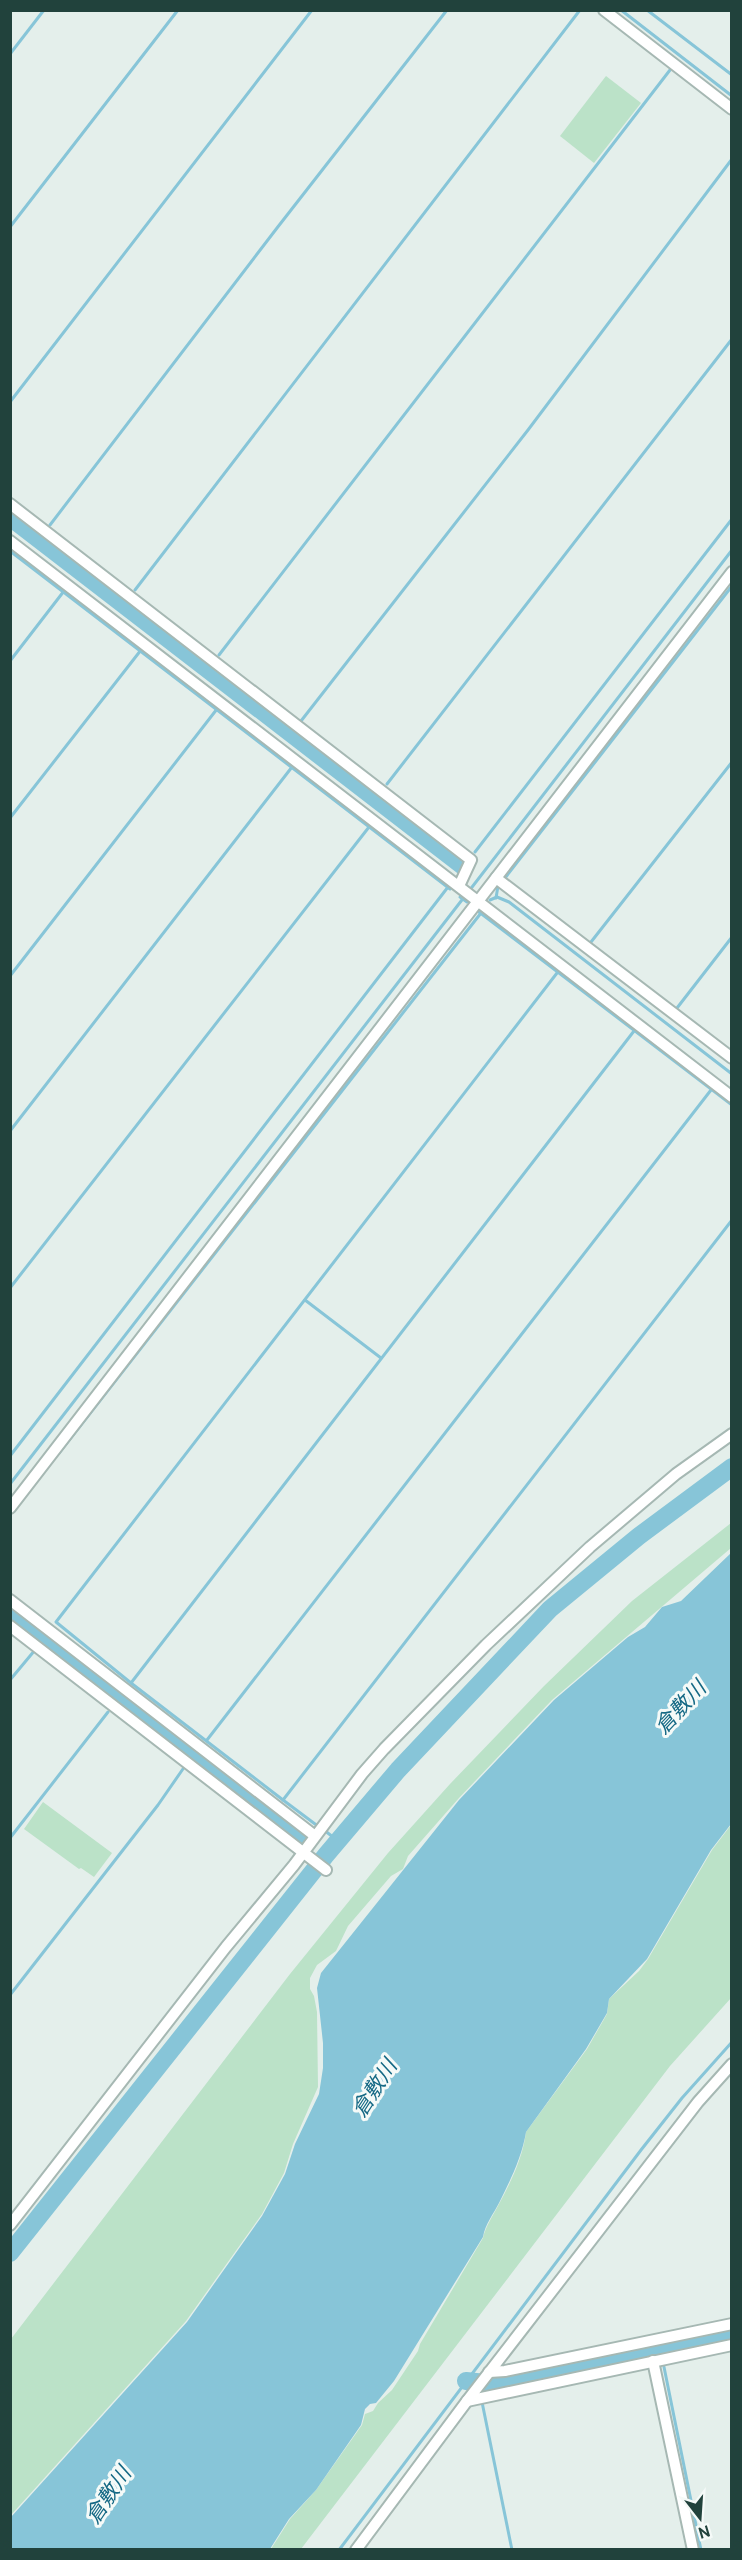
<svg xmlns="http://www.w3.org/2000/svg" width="742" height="2560" viewBox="0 0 742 2560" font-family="Cabin,'Noto Sans JP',sans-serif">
<rect width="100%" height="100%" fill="#e4efeb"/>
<!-- green -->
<g fill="#bbe2c8">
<path d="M606 76 641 103 594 163 560 136Z"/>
<path d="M731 1523V1548L552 1700 459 1798 408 1856 403 1869 391 1876 348 1926 336 1951 317 1965 310 1978V1989L314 1996 317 2012 318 2087 293 2144 284 2173 262 2214 186 2321 11 2515V2339L290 1974 388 1853 450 1784 544 1686 632 1601Z"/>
<path d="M43 1802 112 1853 94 1877 81 1868 79 1869 24 1829Z"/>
<path d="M731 1825V1998L670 2066 301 2549H271L290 2519 316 2490 362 2425 365 2414 373 2411 378 2403 392 2390 418 2351 420 2344 483 2238C486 2225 493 2216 499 2204 511 2182 523 2157 526 2132L587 2049 607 2014 609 1999 639 1971 648 1959 712 1850Z"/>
</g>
<!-- water -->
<path fill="#87c5d8" d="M731 1553V1824L711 1850 647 1959 609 1999 607 2013 586 2049 526 2132C522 2157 510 2181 499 2203 493 2215 485 2224 483 2237L394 2381 376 2403 370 2404 365 2409 361 2425 316 2490 289 2519 270 2549H11V2517L187 2322 262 2216 285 2174 295 2144 319 2094 323 2068V2043L317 1988 321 1973 459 1800 554 1700 628 1637 645 1627 662 1607 681 1601Z"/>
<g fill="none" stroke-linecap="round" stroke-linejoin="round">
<!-- stream -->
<g stroke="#87c5d8" stroke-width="3">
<path d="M621 10 732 96"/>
<path d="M647 10 732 75"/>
<path d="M10 54 44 10"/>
<path d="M10 227 178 10"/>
<path d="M10 402 312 10"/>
<path d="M50 525 277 228 447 10"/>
<path d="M39 539 41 537"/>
<path d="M10 551 450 889"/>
<path d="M135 590 580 10"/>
<path d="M123 605 126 602"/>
<path d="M219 655 670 70"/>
<path d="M10 661 64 591"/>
<path d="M208 670 210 667"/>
<path d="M301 721 528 430 732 159"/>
<path d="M387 784 732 339"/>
<path d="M376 800 378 797"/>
<path d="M10 818 141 650"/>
<path d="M475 852 732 519"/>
<path d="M505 878 732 586"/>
<path d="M469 891 732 550"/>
<path d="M460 897 467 902"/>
<path d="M496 898 498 886"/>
<path d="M490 900 497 897 509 902 732 1074"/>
<path d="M479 912 732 1105"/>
<path d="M591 942 732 762"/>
<path d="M10 976 217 709"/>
<path d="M677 1008 732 937"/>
<path d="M10 1131 292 767"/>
<path d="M10 1288 369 827"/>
<path d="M305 1300 381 1358"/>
<path d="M59 1453 481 913"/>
<path d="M10 1456 448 887"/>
<path d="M10 1484 465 896"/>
<path d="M41 1641 44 1638"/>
<path d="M10 1680 35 1650"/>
<path d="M131 1683 56 1622 557 973"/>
<path d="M118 1700 120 1697"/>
<path d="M207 1740 711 1090"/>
<path d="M188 1759 196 1756"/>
<path d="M283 1800 131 1683 634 1031"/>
<path d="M319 1827 283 1800 732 1220"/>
<path d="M324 1830 338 1841"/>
<path d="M10 1838 108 1712"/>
<path d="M10 1995 158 1805 185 1766"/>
<path d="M659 2347 660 2350"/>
<path d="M664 2367 701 2550"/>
<path d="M482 2402 512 2550"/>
<path d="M339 2550 641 2150 682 2098 732 2042"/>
</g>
<!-- river -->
<g stroke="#87c5d8" stroke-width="18">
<path d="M10 517 463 866"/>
<path d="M10 1612 306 1839"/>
<path d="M10 2253 326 1855 398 1770 550 1609 639 1536 732 1467"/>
<path d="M466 2381 486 2383 732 2332"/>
</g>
<!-- minor casing -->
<g stroke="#a6b8b3" stroke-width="14">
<g id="minor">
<path d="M604 10 732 109"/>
<path d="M10 504 471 860 459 886"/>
<path d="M10 541 732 1097"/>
<path d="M496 878 732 1058"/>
<path d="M10 1508 732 572"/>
<path d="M10 1600 315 1836"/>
<path d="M10 1626 326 1870"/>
<path d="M10 2225 226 1947 294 1865 362 1774 384 1749 486 1645 590 1547 676 1474 732 1434"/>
<path d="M653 2361 693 2550"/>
<path d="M489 2372 505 2371 732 2324"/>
<path d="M467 2401 732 2345"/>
<path d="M356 2550 467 2401 698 2102 732 2064"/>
</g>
</g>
<!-- minor -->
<use href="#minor" stroke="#fff" stroke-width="10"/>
</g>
<g text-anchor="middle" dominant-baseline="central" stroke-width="6" stroke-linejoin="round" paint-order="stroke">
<!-- water labels -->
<g font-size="21" font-style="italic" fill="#156985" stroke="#f5faf8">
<text transform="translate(680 1707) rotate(-47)">倉敷川</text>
<text transform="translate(374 2088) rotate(-57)">倉敷川</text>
<text transform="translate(108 2495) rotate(-56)">倉敷川</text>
</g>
</g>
<!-- border -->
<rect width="742" height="2560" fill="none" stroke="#21423c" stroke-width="24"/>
<!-- north arrow -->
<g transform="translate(700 2518) rotate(163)" stroke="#f5faf8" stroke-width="4.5" paint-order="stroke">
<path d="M0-4.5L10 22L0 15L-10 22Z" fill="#21423c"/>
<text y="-9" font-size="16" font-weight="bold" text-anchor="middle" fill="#21423c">N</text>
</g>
</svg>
